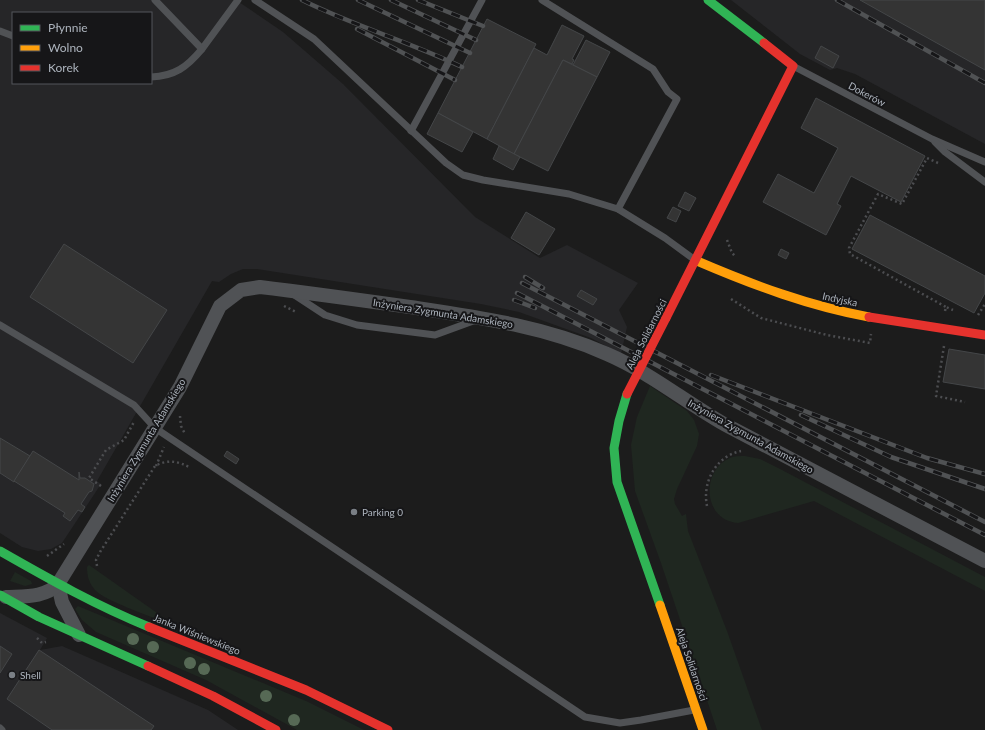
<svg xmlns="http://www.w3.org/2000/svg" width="985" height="730" viewBox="0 0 985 730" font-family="Lato,sans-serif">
<rect width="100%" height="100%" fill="#1c1c1c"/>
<!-- built -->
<g fill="#262628" fill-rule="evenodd">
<path d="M0 0H236L283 32 343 84 475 217 540 258 567 245 638 283 619 310 627 327 621 354 591 338 519 312 481 304 257 269H243L231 274 219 282 212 281 97 481 101 484 62 543 51 549 38 551 22 547 0 533ZM13 13H151V83H13Z"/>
<path d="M731 0H985V144L855 74 837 68 830 70 800 54Z"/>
<path d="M0 613 47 638 40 650 62 646 208 710 238 730H0Z"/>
</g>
<!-- green -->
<g fill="#1f2720">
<path d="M650 386 687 411 694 420 699 434 697 446 677 489 674 499 675 504 682 516 686 514 688 531 727 631 762 730H717L661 563 635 491 631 445 637 417Z"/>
<path d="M745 456 760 459 782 470 985 577V591L814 501 738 523C702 520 701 470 730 458 734 456 740 456 745 456Z"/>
<path d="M89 565 177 627C159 619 106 602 95 590 89 583 87 576 87 567Z"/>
<path d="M15 572 31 581 32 584 25 586 10 581Z"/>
<path d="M78 606 306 701 364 730H297L206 680 96 632 82 620 75 609Z"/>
</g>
<!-- building -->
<g fill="#343434" stroke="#444648">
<path d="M860 0H985V70Z"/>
<path d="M487 19 536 44 487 139 438 113Z"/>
<path d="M562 25 584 36 572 59 574 60 572 64 563 60 514 154 487 139 534 48 547 55Z"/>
<path d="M586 40 610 52 597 77 573 65Z"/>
<path d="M821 46 839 56 833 68 815 58Z"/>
<path d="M563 60 597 77 548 171 514 154Z"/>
<path d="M816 98 925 156 901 202 851 176 837 204 841 206 826 235 763 202 778 174 814 193 838 148 801 128Z"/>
<path d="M438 113 473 132 462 152 427 134Z"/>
<path d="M499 146 520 157 513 170 493 159Z"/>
<path d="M685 192 696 198 689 211 678 206Z"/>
<path d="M673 207 681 211 676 222 667 218Z"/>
<path d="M526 212 555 229 539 255 511 238Z"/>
<path d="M870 215 985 276V293L974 313 852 249Z"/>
<path d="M64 244 167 310 133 363 30 297Z"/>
<path d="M781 249 789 253 786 259 778 255Z"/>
<path d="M581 290 597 299 593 305 577 296Z"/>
<path d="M949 349 985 355V389L943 382Z"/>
<path d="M0 438 30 456 14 482 0 473Z"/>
<path d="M33 451 79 480V472L80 478H85L94 484 92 491 89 492 81 504 85 507 82 512 78 510 70 521 63 516 65 513 14 481Z"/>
<path d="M227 451 239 459 236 464 224 456Z"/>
<path d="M0 646 12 654 0 673Z"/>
<path d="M39 650 154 726 151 730H52L7 699Z"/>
</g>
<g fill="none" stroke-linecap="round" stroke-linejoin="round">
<!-- path -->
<g stroke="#4c4d50" stroke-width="2.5" stroke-dasharray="2 3" stroke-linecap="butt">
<path d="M938 163 927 158 902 204 878 194 849 248 850 254 946 307"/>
<path d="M727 240 732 253 735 256"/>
<path d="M731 299 761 318 827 335 870 343 871 334"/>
<path d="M284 306 296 312"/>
<path d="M945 311 946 307 953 310"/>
<path d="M978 315 985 304"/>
<path d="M944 346 936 396 965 402"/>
<path d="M180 416 181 426 185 434"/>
<path d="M156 466 164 447"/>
<path d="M101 486 89 478 106 450 124 440 134 422"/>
<path d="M707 506C702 482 716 456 741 451"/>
<path d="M47 556 64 544"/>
<path d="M97 566 96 560 100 552 155 466C168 459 178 461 191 468"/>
<path d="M37 638 42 643 46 642"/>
</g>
<!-- lane -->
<g stroke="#505255" stroke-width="7">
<path d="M155 0 202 49 238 0"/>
<path d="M255 0 314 39 446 163 463 175 483 180 569 194 618 209 665 238 695 260"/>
<path d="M542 0 653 69 668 92 677 99 618 209"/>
<path d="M0 31 13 36"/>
<path d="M793 66 932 139 985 162"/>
<path d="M151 77C175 76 187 67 202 49"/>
<path d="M411 131 482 0"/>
<path d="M935 142 945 152 985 182"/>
<path d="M293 294 325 315 357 325 435 335 476 320"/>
<path d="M0 325 134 405 155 428 585 717 620 723 641 720 694 710"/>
<path d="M0 728 2 730"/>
</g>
<!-- street -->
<g stroke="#505255" stroke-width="14">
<path d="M58 584 62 602 79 635"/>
<path d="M6 597C24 596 45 598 58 584L180 387 220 306 241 290 260 287C310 293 360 300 410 307 477 317 544 326 607 354 649 372 684 401 724 424L985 561"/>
</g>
<!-- fast -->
<g stroke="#30b455" stroke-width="9">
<path d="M708 0 764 43"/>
<path d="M627 394 619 421 614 448 617 482 660 605"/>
<path d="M0 551C49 579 97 606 149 627"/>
<path d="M0 595 39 617 148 666"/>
</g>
<!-- slow -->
<g stroke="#ff9f0a" stroke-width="9">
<path d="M697 261C753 285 809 306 869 317"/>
<path d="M660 605 703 730"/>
</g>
<!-- jam -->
<g stroke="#e5322d" stroke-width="9">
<path d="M869 317 985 335"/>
<path d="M666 318 793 66 764 43"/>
<path d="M149 627 306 690 388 730"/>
<path d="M148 666 213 696 276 730"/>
</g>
<!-- rail casing -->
<g stroke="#505254" stroke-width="4.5">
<g id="rail">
<path d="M302 0C354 26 410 42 462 67"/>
<path d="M358 0 470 53"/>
<path d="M391 0 476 40"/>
<path d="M418 0 483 26"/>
<path d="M837 0 985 83"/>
<path d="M357 29 455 80"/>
<path d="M525 277 543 288"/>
<path d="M522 283 985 522"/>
<path d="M517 293 985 535"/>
<path d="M514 300 535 308"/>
<path d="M711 375 927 458 985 474"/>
<path d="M801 415 891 457 985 489"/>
</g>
</g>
<!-- rail -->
<use href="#rail" stroke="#161618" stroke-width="3" stroke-dasharray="9" stroke-linecap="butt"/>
<!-- jam-bridge -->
<path stroke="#e5322d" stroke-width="9" d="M627 394 666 318"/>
</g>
<!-- trees -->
<g fill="#566955">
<circle cx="133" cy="639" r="6"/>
<circle cx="153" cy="647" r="6"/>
<circle cx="190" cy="663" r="6"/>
<circle cx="204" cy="669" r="6"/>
<circle cx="266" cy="696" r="6"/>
<circle cx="294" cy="720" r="6"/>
</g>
<!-- markers -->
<g fill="#7a7f85" stroke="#161618" stroke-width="1.5">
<circle cx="354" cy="512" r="4"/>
<circle cx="12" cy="675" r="4"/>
</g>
<g text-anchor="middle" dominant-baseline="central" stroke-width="4" stroke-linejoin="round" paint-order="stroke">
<!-- street labels -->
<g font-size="10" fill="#adb4bd" stroke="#161618">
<text transform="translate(867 94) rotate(28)">Dokerów</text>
<text transform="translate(840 299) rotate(12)">Indyjska</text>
<text transform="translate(443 313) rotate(9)">Inżyniera Zygmunta Adamskiego</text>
<text transform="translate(646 334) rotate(-63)">Aleja Solidarności</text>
<text transform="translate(751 436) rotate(29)">Inżyniera Zygmunta Adamskiego</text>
<text transform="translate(146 440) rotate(-59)">Inżyniera Zygmunta Adamskiego</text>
<text transform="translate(197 634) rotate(22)">Janka Wiśniewskiego</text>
<text transform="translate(692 664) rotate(71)">Aleja Solidarności</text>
</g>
<!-- poi labels -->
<g font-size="10" fill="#adb4bd" stroke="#161618" text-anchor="start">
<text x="362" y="512">Parking 0</text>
<text x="20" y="675">Shell</text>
</g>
</g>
<!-- legend -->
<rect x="12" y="12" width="140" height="72" fill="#161618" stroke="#52555a"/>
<rect x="20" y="25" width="20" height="6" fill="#30b455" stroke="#52555a"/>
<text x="48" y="32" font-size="12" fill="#adb4bd">Płynnie</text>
<rect x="20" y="45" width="20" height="6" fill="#ff9f0a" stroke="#52555a"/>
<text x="48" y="52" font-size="12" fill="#adb4bd">Wolno</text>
<rect x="20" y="65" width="20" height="6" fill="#e5322d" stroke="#52555a"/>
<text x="48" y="72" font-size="12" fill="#adb4bd">Korek</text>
</svg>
